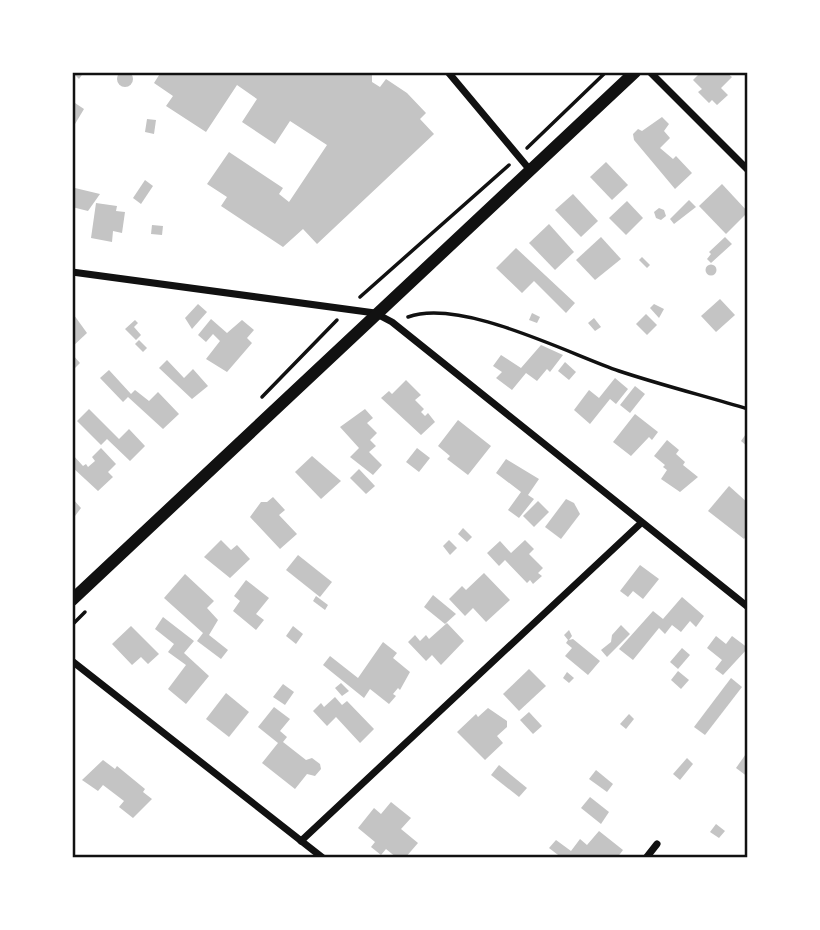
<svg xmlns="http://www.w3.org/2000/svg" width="820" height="930" viewBox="0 0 820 930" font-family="'Open Sans',sans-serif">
<rect width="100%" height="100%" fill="#fff"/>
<!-- building -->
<g fill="#c4c4c4">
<circle cx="125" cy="79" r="8"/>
<path d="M72 72H84L79 79Z"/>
<path d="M161 72H372V82L380 87 386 79 407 93 426 113 420 119 434 134 317 244 303 229 283 247 221 206 227 197 207 184 229 152 283 188 279 194 289 202 327 145 290 121 275 144 242 122 257 99 237 85 206 132 166 106 173 96 154 83Z"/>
<path d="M701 72H726L732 77 721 88 728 95 717 105 712 100 709 103 698 92 702 89 693 80Z"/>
<path d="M72 101 84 109 72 129Z"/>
<path d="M662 117 669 124 664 131 670 138 660 148 673 159 676 156 692 173 675 189 634 140 633 134 638 129 642 131Z"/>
<path d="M147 119 156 120 154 134 145 132Z"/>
<path d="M606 162 628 185 612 200 590 177Z"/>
<path d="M145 180 153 186 141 204 133 198Z"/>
<path d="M722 184 748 212 726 234 699 206Z"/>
<path d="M75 188 100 194 88 211 72 207Z"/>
<path d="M573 194 598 221 581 237 555 210Z"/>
<path d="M689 200 696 207 674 224 670 219Z"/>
<path d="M627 201 643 218 626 235 609 218Z"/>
<path d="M96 203 117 206 116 211 125 212 122 233 113 231 112 242 91 238Z"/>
<path d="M659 208 664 210 666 216 661 220 656 218 654 212Z"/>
<path d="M549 224 574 252 555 270 529 243Z"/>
<path d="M152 225 163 226 162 235 151 234Z"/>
<path d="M601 237 621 259 595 280 576 260Z"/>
<path d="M725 237 732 244 711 263 707 259 711 254 709 252Z"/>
<path d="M516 248 575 303 566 313 534 281 522 293 496 268Z"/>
<path d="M642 257 650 265 647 268 639 260Z"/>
<circle cx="711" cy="270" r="5.5"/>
<path d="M720 299 735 315 716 332 701 316Z"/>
<path d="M198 304 207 312 192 329 185 318Z"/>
<path d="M654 304 664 309 659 318 650 308Z"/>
<path d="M532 313 540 317 537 323 529 320Z"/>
<path d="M646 314 657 325 647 335 636 324Z"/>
<path d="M74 315 87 333 72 347V317Z"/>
<path d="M594 318 601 327 595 331 588 323Z"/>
<path d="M211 319 227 333 242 320 254 330 247 338 252 343 227 372 206 359 220 341 213 334 206 342 198 335Z"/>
<path d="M135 320 138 323 134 327 141 335 136 340 125 329Z"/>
<path d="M139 340 147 348 143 352 135 344Z"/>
<path d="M541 345 563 355 550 372 547 369 537 381 526 373 512 390 496 378 502 372 493 366 501 355 521 368Z"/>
<path d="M72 354 80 363 72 371Z"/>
<path d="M167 360 184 378 193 369 208 386 192 399 159 368Z"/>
<path d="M565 362 576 372 569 380 558 371Z"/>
<path d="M109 370 131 394 135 390 149 401 158 392 179 414 163 429 128 397 123 402 100 378Z"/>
<path d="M615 378 628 389 616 404 610 399 590 424 574 410 589 390 599 398Z"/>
<path d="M406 380 421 395 415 400 424 409 421 412 425 416 428 413 435 422 421 435 381 398 389 391 392 394Z"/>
<path d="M635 386 645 394 630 413 620 405Z"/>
<path d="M89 409 119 439 129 429 145 446 130 461 107 439 101 445 77 421Z"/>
<path d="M365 409 373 418 367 423 377 433 370 440 376 446 369 452 382 465 373 475 350 457 359 448 340 427Z"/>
<path d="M635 414 658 432 652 440 649 437 631 456 613 442Z"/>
<path d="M458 420 491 446 468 475 447 459 450 456 438 446Z"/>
<path d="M748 431V447L741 441Z"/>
<path d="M667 440 679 450 676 454 685 462 683 465 698 477 680 492 661 479 667 470 663 467 665 465 654 456Z"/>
<path d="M101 448 116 464 108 472 113 477 98 491 72 467V454L83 466 86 464 88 467 95 461 92 457Z"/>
<path d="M417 448 430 458 419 472 406 462Z"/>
<path d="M312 456 341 481 321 499 295 472Z"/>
<path d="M506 459 539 479 528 495 534 499 519 518 508 510 521 492 496 473Z"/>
<path d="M359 469 375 486 366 494 350 478Z"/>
<path d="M729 486 748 503V534L744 539 708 511Z"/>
<path d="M273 497 285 510 279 515 297 534 280 549 250 517 261 502H267Z"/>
<path d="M72 498 81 508 75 516 72 515Z"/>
<path d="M566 499 574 503 580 514 561 539 545 527Z"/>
<path d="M538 501 549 512 534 527 523 516Z"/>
<path d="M463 528 472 537 467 542 458 534Z"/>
<path d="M221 540 231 550 237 545 250 559 230 578 204 557Z"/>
<path d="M449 540 457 548 450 555 443 546Z"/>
<path d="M525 540 534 549 529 554 543 568 538 573 542 576 533 584 530 580 527 583 505 560 499 566 487 553 500 541 511 553Z"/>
<path d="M298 555 332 582 320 597 286 570Z"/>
<path d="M640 565 659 579 643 599 633 591 628 597 620 591Z"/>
<path d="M484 573 510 600 486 622 473 608 465 616 449 599 462 586 466 590Z"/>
<path d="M185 574 214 601 207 608 218 620 209 635 228 650 221 659 197 641 203 633 164 598Z"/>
<path d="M246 580 269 598 256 614 264 620 256 630 233 611 240 601 234 596Z"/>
<path d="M433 595 456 614 445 624 424 607Z"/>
<path d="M316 596 328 605 325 610 313 601Z"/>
<path d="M682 597 704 616 696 627 690 621 681 632 672 625 665 634 659 628 633 660 619 649 653 611 663 619Z"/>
<path d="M163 617 194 641 184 653 209 676 186 704 168 689 186 665 168 652 174 644 155 629Z"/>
<path d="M447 623 464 641 441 665 432 655 426 661 408 642 415 635 420 641 426 635 429 639Z"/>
<path d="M621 625 630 634 607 657 601 650 611 642 612 635Z"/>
<path d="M131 626 159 654 148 664 141 657 132 665 112 644Z"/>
<path d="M293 626 303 634 296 644 286 636Z"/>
<path d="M569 630 572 636 569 640 573 639 600 661 588 675 565 656 572 648 566 643 568 640 564 635Z"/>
<path d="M716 636 726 644 732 636 748 648 723 675 715 669 722 660 707 648Z"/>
<path d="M383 642 397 653 393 658 410 672 400 690 398 688 393 694 396 696 389 704 370 689 364 698 323 665 330 656 358 678Z"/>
<path d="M682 648 690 655 678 669 670 662Z"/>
<path d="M529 669 546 686 519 711 503 694Z"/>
<path d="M678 671 689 680 681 689 671 680Z"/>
<path d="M567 672 574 678 569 683 563 678Z"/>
<path d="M731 678 742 687 705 735 694 727Z"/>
<path d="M341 683 349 691 342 696 335 688Z"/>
<path d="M283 684 294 692 285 705 273 697Z"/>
<path d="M226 693 249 712 229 737 206 719Z"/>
<path d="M335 697 342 705 347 701 374 729 360 743 336 717 327 726 313 711 321 703 324 707Z"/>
<path d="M274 707 290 719 280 731 287 737 283 742 306 760 312 758 320 764 321 769 315 776 307 774 295 789 262 763 278 743 258 727Z"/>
<path d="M488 708 507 721V727L497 736 503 743 485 760 457 732 476 714 478 717Z"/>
<path d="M529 712 542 726 533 734 520 720Z"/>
<path d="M629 714 634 719 626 729 620 724Z"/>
<path d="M748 751V777L736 768Z"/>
<path d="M687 758 693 764 680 780 673 774Z"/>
<path d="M103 760 115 769 117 766 145 789 143 792 152 799 133 818 119 807 124 801 103 785 98 791 82 780Z"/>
<path d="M499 765 527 788 519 797 491 775Z"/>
<path d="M596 770 613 784 607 792 589 779Z"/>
<path d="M590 797 609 812 601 824 581 808Z"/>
<path d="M391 802 411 818 401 829 418 843 405 858H397L386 849 381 855 371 847 375 842 358 828 374 808 381 814Z"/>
<path d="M716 824 725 831 719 838 710 832Z"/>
<path d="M599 831 623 850 617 858H562L549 848 556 840 571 851 580 839 587 845Z"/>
</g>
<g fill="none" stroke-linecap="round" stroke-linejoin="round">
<!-- path -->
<g stroke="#111" stroke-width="3.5">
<path d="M527 148 606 72"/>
<path d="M360 297 509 165"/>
<path d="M408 317C461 298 567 353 619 371 661 385 705 396 748 409"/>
<path d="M262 397 337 320"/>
<path d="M72 625 85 612"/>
</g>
<!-- minor -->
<g stroke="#111" stroke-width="7">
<path d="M448 72 530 170"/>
<path d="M650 72 748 170"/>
<path d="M72 272 375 313 392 322 748 607"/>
<path d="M72 661 323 858"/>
<path d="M301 841 640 524"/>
<path d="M646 858 657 844"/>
</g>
<!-- secondary -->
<path stroke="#111" stroke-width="12" d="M72 600 635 72"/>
</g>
<!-- border -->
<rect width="820" height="930" fill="none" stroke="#ffffff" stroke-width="147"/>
<rect x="74" y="74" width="672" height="782" fill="none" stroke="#111" stroke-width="2.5"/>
</svg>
